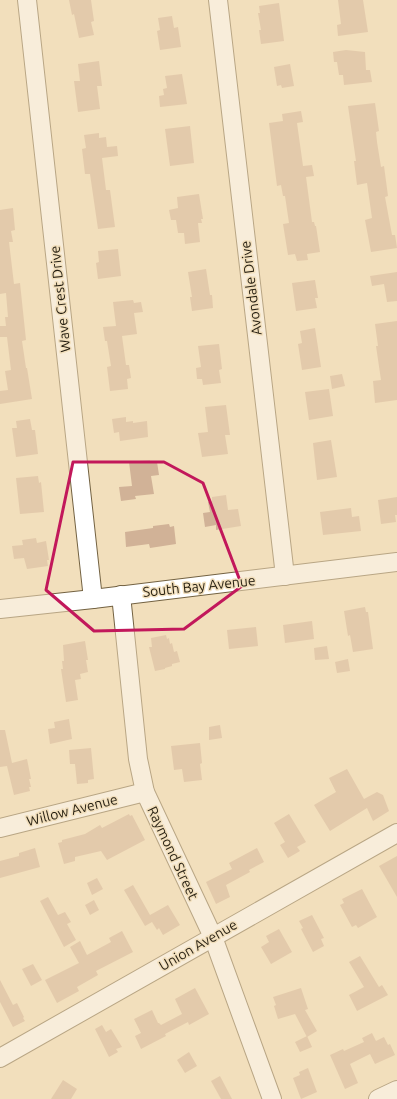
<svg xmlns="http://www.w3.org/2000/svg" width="397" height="1099" viewBox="0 0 397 1099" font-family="Ubuntu,sans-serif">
<rect width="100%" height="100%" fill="#f2dfbc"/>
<!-- building -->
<g fill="#d1b297">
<path d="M69 0H91L94 21 91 22 94 35 79 38 74 14 72 15Z"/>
<path d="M338 0H363L368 32 338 36 337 25 341 24Z"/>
<path d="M279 3 284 41 261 44 259 30H261L258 13H260L259 6Z"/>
<path d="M172 16 174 28 178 27 181 47 160 50 157 31 160 30 158 18Z"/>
<path d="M346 50 365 52 366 70H370L372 82 344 85 343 75H339L337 62H334L333 52Z"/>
<path d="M99 61 102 86H97L100 109 78 112 74 81H80L78 64Z"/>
<path d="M290 64 294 86 282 88 281 85 277 86 274 67Z"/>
<path d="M182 74 187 104 160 107 159 96 164 95 163 89 167 88 165 76Z"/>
<path d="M375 103 379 131 376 132 377 142 381 167 384 166 388 196 385 197 392 235H395L397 248 371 252 365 220 372 218 367 183 357 185 354 161H356L348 106Z"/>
<path d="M301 111 303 122 297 123 303 166 312 165 314 176 306 177 312 222H314L315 226H316L320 252 307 254 308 260 297 261 295 254 288 255 283 224 289 223 285 196H283L281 185 277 186 269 123 283 121 282 114Z"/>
<path d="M190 126 194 163 170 166 165 129Z"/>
<path d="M99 133V138L106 137 107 147 117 146 118 156 102 158 106 190H110L115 227 98 229 90 174H85L82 149 86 148 84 135Z"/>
<path d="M199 194 203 219H201L202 223H198L200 242 185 244 184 233H178L176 220H171L169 210 178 208 177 197Z"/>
<path d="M13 208 15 230 11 231 13 242H9L14 284 20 283 26 340 22 341 26 368H27L32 399 0 404V391L8 390 5 371 11 370 7 337H0V326H6L5 317H8L6 293 0 294V210Z"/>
<path d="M118 249 121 276 98 279 96 263 99 262 98 251Z"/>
<path d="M206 269 210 295H212L213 308 192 311 190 297H192L188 272Z"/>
<path d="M397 272V301L387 302 384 284 372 286 370 276Z"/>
<path d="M315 280 318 298H315L317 308 296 311 292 283Z"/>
<path d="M133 300 134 303 141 302 143 312 134 313 137 334 122 336 126 365H129L131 378 127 379 128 389 110 391 107 367 111 366 107 341H105L103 327 116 326 113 302Z"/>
<path d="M397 321V400L375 403 373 381 381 380 376 346H378L375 324Z"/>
<path d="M315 328 321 367 302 370 298 344 302 343 300 331Z"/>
<path d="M219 344 222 369 219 370 221 383 203 385 202 379H197L196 368 201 367 198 346Z"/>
<path d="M342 374 345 386 332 389 330 376Z"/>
<path d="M329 389 333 416 309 420 305 392Z"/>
<path d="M226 405 230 435H225L228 454 202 457 198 433 208 432 205 407Z"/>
<path d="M126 417V422L133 421V423L147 421 148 437 120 441 119 432 114 433 112 419Z"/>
<path d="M30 419 32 430H35L38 454 16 457 12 428H17L16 421Z"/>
<path d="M331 440 337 477 317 480 313 443Z"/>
<path d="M150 460V463L157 462 159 475 151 476 154 494 135 496 136 499 121 501 119 487 132 486 129 462Z"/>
<path d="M38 476 39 483 41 482 44 512 20 514 16 478Z"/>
<path d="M226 495 228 510 238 509 241 526 216 530V525L205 527 203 513 210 512 208 502 212 501V497Z"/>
<path d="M397 497V515H395L396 522 381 524 378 500Z"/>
<path d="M351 508 352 517 359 516 361 531 323 535 320 512Z"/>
<path d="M169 524 170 527 174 526 176 544 150 548 149 544 126 547 125 532 153 528V526Z"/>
<path d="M36 538 37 543 46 541 49 560H47L48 566 27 569 24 558 14 559 12 546 23 545 22 540Z"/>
<path d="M365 607 366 612H368L373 649 353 652 350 635 348 636 344 611Z"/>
<path d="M312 621 314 639 285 643 283 625Z"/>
<path d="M256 627 258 646 229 649 227 630Z"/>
<path d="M166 635 167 639 169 638 170 644 172 643 174 652 177 651 180 662 172 664V666L165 668V669L155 671 149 647H152L151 638Z"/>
<path d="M85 641 88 660H86L88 672 80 674 81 679 75 680 78 700 66 702 61 669H63L62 661H64L63 645Z"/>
<path d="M327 646 329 659 315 660 314 648Z"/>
<path d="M348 659 350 671 337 673 335 662Z"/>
<path d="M69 719 72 739 50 744 48 729 55 728 54 722Z"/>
<path d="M220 725 222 738 209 740V727Z"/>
<path d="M0 730H5L12 763 27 759 31 779H29L31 787H29L30 791 14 795 7 766 0 767Z"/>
<path d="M200 743 202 763 200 764 202 780 184 782 182 769 174 770 171 746Z"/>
<path d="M91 748 94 779 88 780V783L77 784 75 764H70L69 750Z"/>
<path d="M347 769 364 799 377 792 383 795 389 811 373 821 367 808 330 831 314 805 336 792 329 778Z"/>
<path d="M129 814 130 816 132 815 145 840 107 860 101 851 75 857V861L64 864 58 843 62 842V840L85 834 100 825 102 828Z"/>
<path d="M289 814 306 842 297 847 300 851 288 858 280 845 285 842 274 823Z"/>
<path d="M35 848 40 867 0 878V861L19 856V853Z"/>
<path d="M257 848 264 862 249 870 250 872 226 885 230 897 216 904 206 882 232 869 229 863Z"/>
<path d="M397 856V897L379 866Z"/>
<path d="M97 878 103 889 92 895 87 883Z"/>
<path d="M133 885 150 915 168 905 180 925 163 935 159 928 157 930 152 922 145 926 124 890Z"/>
<path d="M362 889 377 917 358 928 356 925 352 927 340 905 344 903 342 899Z"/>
<path d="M48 897 58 915 65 912 71 922 67 924 76 940 64 947 40 901Z"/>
<path d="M94 900 99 910 90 915 85 905Z"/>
<path d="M312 915 324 938 321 939 324 946 313 952 301 929 303 928 299 921Z"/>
<path d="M279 929 292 952 271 964 261 947 269 942 266 936Z"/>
<path d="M122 931 133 952 96 971 98 975 77 987 79 991 57 1003 45 980 79 963 70 947 80 941 87 955 111 942 109 938Z"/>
<path d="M360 956 379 987 382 985 388 995 357 1011 349 995 364 987 349 962Z"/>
<path d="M33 964 42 980 31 986 22 969Z"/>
<path d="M0 980 13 1005 17 1003 24 1017 23 1018 25 1021 13 1027 0 1002Z"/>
<path d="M195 988 209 1014 189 1025 188 1022 165 1034 166 1036 141 1049 135 1036 141 1033 134 1019 152 1010 158 1023H159L161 1025 182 1014 175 999Z"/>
<path d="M301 988 308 1009 305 1010 317 1031 307 1037 295 1014 278 1019 274 1006 276 1005 273 997Z"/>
<path d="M102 1025 106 1032 111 1029 122 1047 116 1049 118 1052 109 1057 95 1029Z"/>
<path d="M372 1033 376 1041 384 1037 388 1045 390 1044 395 1055 375 1064 370 1054 350 1064 358 1083 345 1089 330 1055 343 1049 344 1051 364 1042 362 1038Z"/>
<path d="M307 1036 312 1047 300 1052 295 1042Z"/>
<path d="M189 1052 197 1066 185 1073 177 1060Z"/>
<path d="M308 1068 317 1092 301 1099 293 1078 300 1075 299 1072Z"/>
<path d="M220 1076 232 1099H221L211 1081Z"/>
<path d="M63 1080 77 1089 71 1099H51Z"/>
</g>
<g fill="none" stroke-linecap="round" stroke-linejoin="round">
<!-- minor casing -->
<g stroke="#736242" stroke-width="20">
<g id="minor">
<path d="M27 0 93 599"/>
<path d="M218 0 285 576"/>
<path d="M121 595 138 759 145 792 213 937 272 1099"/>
<path d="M0 609 93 599 397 562"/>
<path d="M0 828 145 792"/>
<path d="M0 1058 397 833"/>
<path d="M378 1099 397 1090"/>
</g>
</g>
<!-- minor -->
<use href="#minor" stroke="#fff" stroke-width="18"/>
</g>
<!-- marked area -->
<path d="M0 0H397V1099H0ZM73 462H164L203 483 242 586 184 629 94 631 46 590Z" fill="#f2dfbc" fill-opacity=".55" fill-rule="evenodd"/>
<path fill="none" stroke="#c2185b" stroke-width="3" stroke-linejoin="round" d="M73 462H164L203 483 242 586 184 629 94 631 46 590Z"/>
<g text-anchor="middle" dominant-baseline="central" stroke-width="3" stroke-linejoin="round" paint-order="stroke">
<!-- street labels -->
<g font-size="14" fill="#261f11" stroke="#f2dfbc">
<text transform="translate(251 288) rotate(-97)">Avondale Drive</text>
<text transform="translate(60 299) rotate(-96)">Wave Crest Drive</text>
<text transform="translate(199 586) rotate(-6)">South Bay Avenue</text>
<text transform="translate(72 810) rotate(-14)">Willow Avenue</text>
<text transform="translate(173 853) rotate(65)">Raymond Street</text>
<text transform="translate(198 945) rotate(-30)">Union Avenue</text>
</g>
</g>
</svg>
